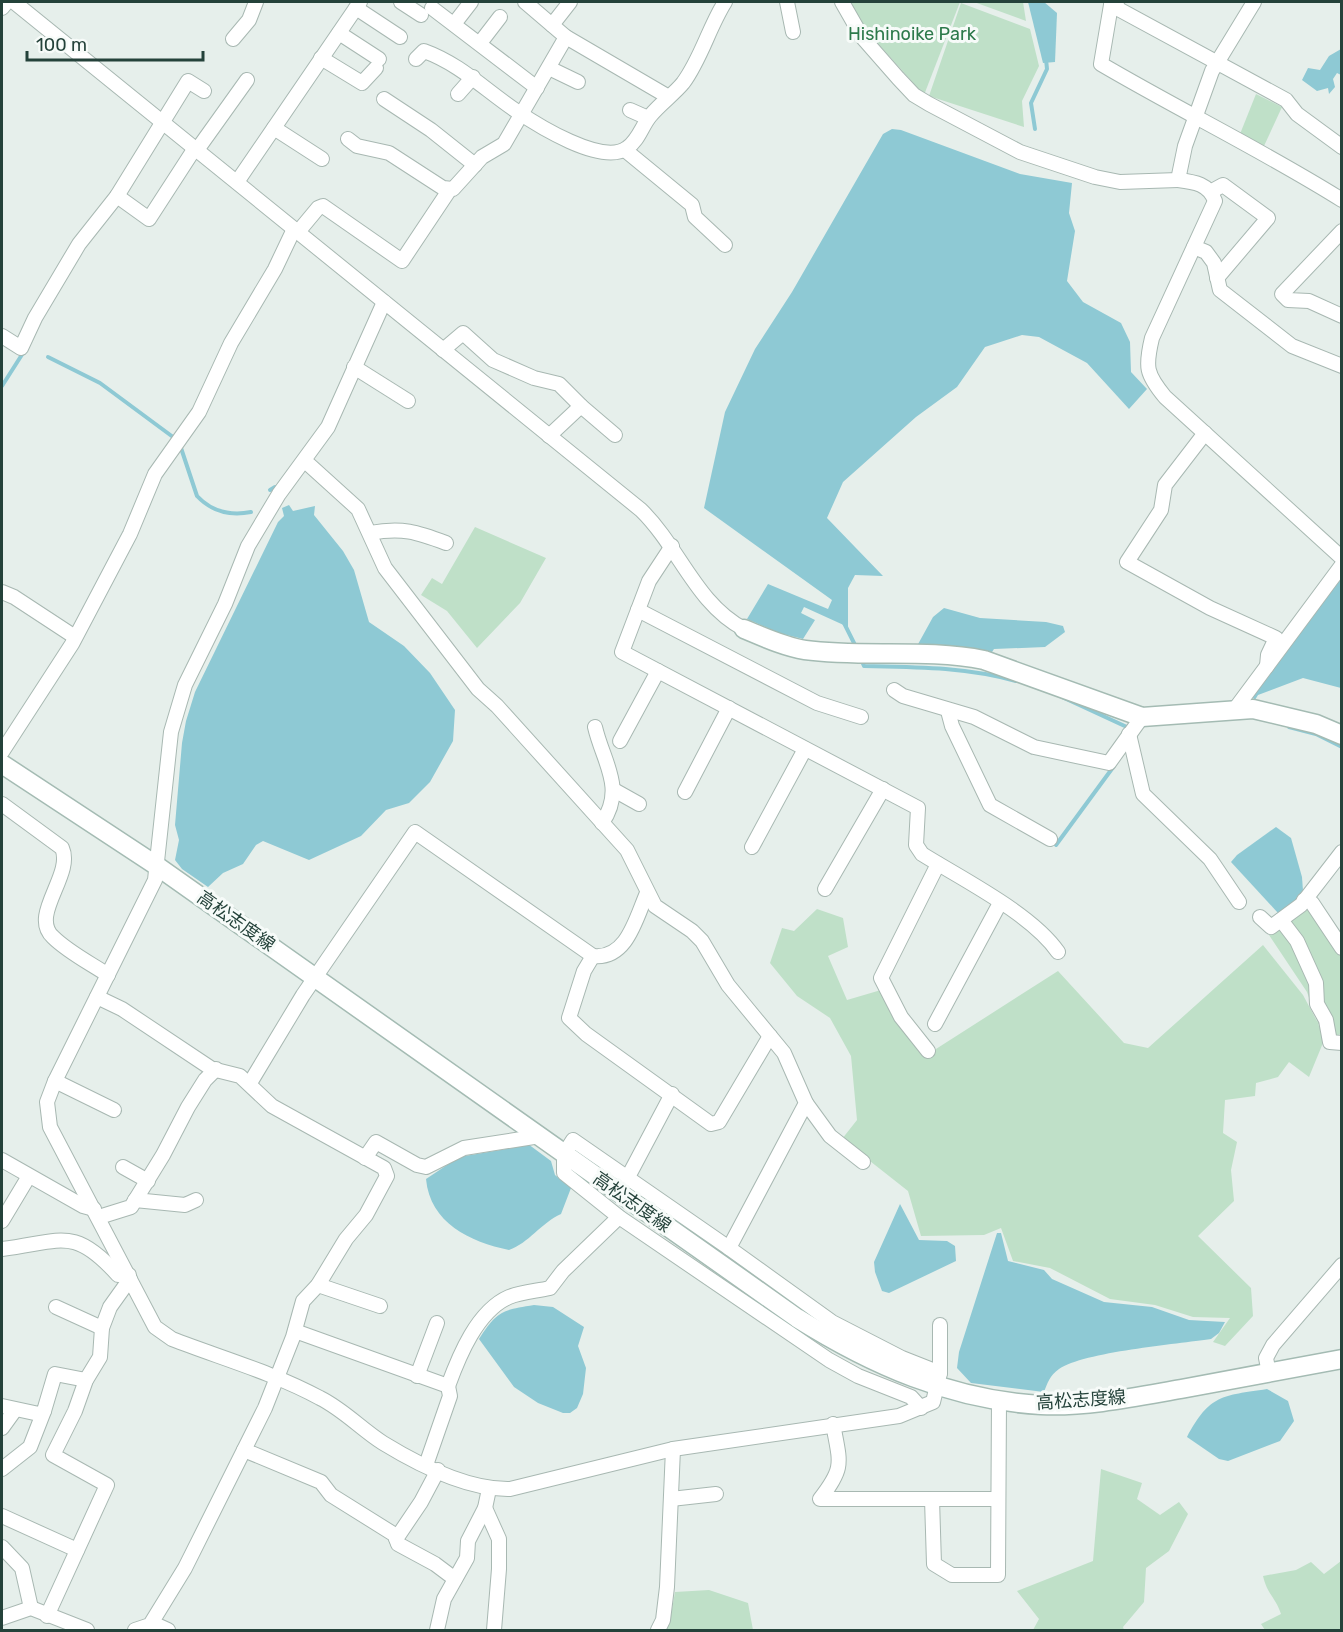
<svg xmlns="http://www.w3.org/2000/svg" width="1343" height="1632" viewBox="0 0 1343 1632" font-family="Rubik,'Noto Sans JP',sans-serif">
<rect width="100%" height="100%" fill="#e6efeb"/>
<!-- green -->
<g fill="#bfe0c8">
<path d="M849 2H960L924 95 856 19Z"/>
<path d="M974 2H1023L1026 21Z"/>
<path d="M961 3 1030 29 1039 66 1022 101 1024 127 929 96Z"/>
<path d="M1256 94 1282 107 1264 146 1240 134Z"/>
<path d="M475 527 546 558 520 603 477 648 447 611 421 595 432 578 442 584Z"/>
<path d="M1312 907 1341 952V1034L1335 1036 1318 1024 1325 1038 1309 1077 1289 1062 1278 1077 1256 1083 1255 1096 1225 1100 1223 1133 1237 1142 1231 1170 1234 1201 1198 1236 1251 1288 1253 1316 1225 1346 1213 1342 1230 1318 1193 1317 1155 1305 1110 1299 1050 1268 1013 1261 1001 1228 984 1235 921 1236 908 1191 842 1139 857 1120 851 1056 830 1018 797 996 770 963 782 928 794 931 817 909 843 918 848 947 828 956 847 1000 881 990 925 1056 1058 971 1124 1043 1148 1048 1263 945 1303 995 1318 1023 1307 992 1269 935Z"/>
<path d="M1101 1469 1142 1483 1137 1499 1160 1515 1179 1502 1188 1514 1169 1551 1146 1568 1144 1602 1123 1627 1124 1630H1033L1039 1619 1017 1591 1093 1561Z"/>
<path d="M1341 1561V1630H1265L1261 1624 1281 1614C1276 1598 1267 1594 1263 1576L1296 1570 1311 1562 1324 1574Z"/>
<path d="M709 1590 748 1603 753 1630H664L671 1615 675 1592Z"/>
</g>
<!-- water -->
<g fill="#8ec9d4">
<path d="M1028 2H1044L1057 13 1055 62 1043 63Z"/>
<path d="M1341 49V75L1337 73 1333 79 1335 87 1329 94 1328 88 1317 91 1302 80 1308 68 1320 70 1329 56Z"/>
<path d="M892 129 901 130 1020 174 1072 183 1069 213 1075 231 1067 281 1083 302 1121 323 1130 342 1131 372 1147 389 1129 409 1087 363 1039 337 1022 335 985 347 957 387 916 417 843 482 827 518 883 576 855 575 848 588V627L804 607 801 613 815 620 803 639 779 633 747 619 768 584 828 609 832 600 704 508 725 412 755 349 792 292 883 134Z"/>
<path d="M289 505 293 511 315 506 314 515 343 551 354 570 369 622 404 646 430 673 455 710 453 741 430 782 409 803 386 810 361 836 309 860 263 841 256 845 243 864 223 873 208 887 182 869 175 860 179 840 175 825 182 743 186 721 195 692 278 522 284 516 282 508Z"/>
<path d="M1341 575V688L1303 678 1258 695 1255 700 1251 696Z"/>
<path d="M944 608 980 618 1046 622 1063 626 1065 632 1045 647 994 649 992 652 917 646 933 617Z"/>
<path d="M1276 827 1291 838 1302 877 1303 891 1298 899 1278 913 1231 862 1237 855Z"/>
<path d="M517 1144H528L551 1161 555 1175 571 1188 561 1214C541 1223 529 1243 509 1250 470 1242 430 1223 426 1179L459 1157 512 1148Z"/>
<path d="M900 1204 919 1240 947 1241 955 1246 956 1261 889 1293 882 1291 875 1272 874 1262Z"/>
<path d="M997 1233H1001L1008 1261 1044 1270 1052 1279 1104 1302 1152 1307 1189 1320 1225 1322 1219 1333 1211 1339C1177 1344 1084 1352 1059 1369 1050 1375 1047 1384 1044 1392L971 1383 957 1368 959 1352Z"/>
<path d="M534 1305 553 1307 584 1327 578 1346 586 1368 583 1394 577 1408 570 1413H563L538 1403 514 1387 479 1339C497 1311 502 1310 534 1305Z"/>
<path d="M1267 1389 1288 1401 1294 1421 1280 1441 1228 1461 1219 1459 1187 1437C1210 1394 1222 1396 1267 1389Z"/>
</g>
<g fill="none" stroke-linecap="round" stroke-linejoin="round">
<!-- stream -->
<g stroke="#8ec9d4" stroke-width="4">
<path d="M1035 129 1031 103 1047 69 1046 59"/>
<path d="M48 357 100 383 173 437"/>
<path d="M2 386 23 353"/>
<path d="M180 445 197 496C212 512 230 516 251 512"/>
<path d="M270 490 275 487"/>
<path d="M843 621 856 647"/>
<path d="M861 659 864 666C916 667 966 667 1016 681"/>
<path d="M1062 697 1129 728"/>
<path d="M1289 727 1316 734 1342 747"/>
<path d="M1056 845 1114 766"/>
</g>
<!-- street casing -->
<g stroke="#a8b8b2" stroke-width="16">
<g id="street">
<path d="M14 2 641 510C679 547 696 604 744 629"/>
<path d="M401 2 421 15"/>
<path d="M525 2 566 37 667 96"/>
<path d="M787 2 793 32"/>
<path d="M842 2 862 37 898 78 914 95 929 104 1020 152 1095 177 1120 182 1178 180 1185 146 1212 71 1254 2"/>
<path d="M1117 2 1111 5 1286 100 1297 114 1342 147"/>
<path d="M1111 5 1101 64C1181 111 1264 151 1342 200"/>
<path d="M2 8 7 2"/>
<path d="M356 8 400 37"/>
<path d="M432 8 537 88"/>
<path d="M454 24 471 2"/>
<path d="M552 25 570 2"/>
<path d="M339 33 379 59"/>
<path d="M233 39 249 20 256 2"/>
<path d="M480 43 500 17"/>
<path d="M321 58 362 83 376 68"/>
<path d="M416 59 424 51C460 64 484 89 515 110 537 125 602 166 627 148 639 140 642 125 651 115 660 104 675 93 683 83 701 59 709 27 725 2"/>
<path d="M549 68 578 82"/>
<path d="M458 94 473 77"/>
<path d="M384 99 431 130 475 165"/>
<path d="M630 110 648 118"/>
<path d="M274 128 322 159"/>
<path d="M348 139 357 146 389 153 443 188 453 189 482 157 504 144 566 37"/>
<path d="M197 150 247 80"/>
<path d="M625 150 692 205 695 217 725 245"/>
<path d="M1178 180C1195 182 1209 184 1215 201L1152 338C1145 367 1146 374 1165 397L1342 558"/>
<path d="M237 182 360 2"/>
<path d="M1212 191 1223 185 1268 218 1217 278"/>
<path d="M117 196 149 219 195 148"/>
<path d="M1342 231 1282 294 1288 300 1309 301 1342 316"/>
<path d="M298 232 318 208 323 206 402 261 450 189"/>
<path d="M1194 247 1206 252 1214 263 1220 290 1292 346 1342 366"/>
<path d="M2 336 21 348 35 318 79 244 117 196 188 81 204 91"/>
<path d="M443 350 463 333 493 360 534 378 559 384 581 406"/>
<path d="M354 367 408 401"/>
<path d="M1205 433 1165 485 1161 510 1127 562 1210 608 1276 638 1268 655 1267 666"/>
<path d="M549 436 581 406 615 435"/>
<path d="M305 461 358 509 385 568 478 689 497 706 627 850 655 906 692 931 702 941 728 985 784 1053 806 1103 729 1248 832 1322 902 1358 940 1373 933 1402 899 1416 673 1449 510 1489C467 1490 419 1465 383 1443 361 1429 344 1410 320 1398 274 1373 221 1358 172 1339L155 1327 50 1127 47 1102 55 1081 155 880 171 732 185 685 225 604 248 546 279 494 328 427 384 302"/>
<path d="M370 533C402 527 417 532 446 543"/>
<path d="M672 546 649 581 622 652 918 808 916 845 922 854C962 879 1032 914 1058 952"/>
<path d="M2 592 14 597 75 637"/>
<path d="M638 610 817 703 861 717"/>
<path d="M894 690 903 696 974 717 1034 747 1109 763 1142 717"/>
<path d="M1235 709 1342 565"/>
<path d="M948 711 952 726 990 805 1050 839"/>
<path d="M595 727C603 762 626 788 602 823"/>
<path d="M1129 734 1143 794 1210 859 1239 902"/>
<path d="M620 741 658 671"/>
<path d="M2 752 72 644 130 534 155 474 199 412 231 343 275 269 294 229"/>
<path d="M614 790 639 804"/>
<path d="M685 792 729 708"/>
<path d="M2 804 62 848C74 875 29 915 53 937 68 952 90 963 108 975"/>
<path d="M752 847 805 749"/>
<path d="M825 889 883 789"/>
<path d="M1304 900 1312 903 1342 948"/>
<path d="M1260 917 1271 927 1301 905 1342 852"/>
<path d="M1281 920 1297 941 1316 983 1317 1004 1326 1020 1330 1042 1342 1043"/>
<path d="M593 956 584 971 569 1018 586 1034 711 1124 719 1122 770 1036"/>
<path d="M97 997 122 1009 212 1069 240 1076 272 1106 384 1168 387 1176 366 1215 346 1239 318 1285 303 1301 293 1337 265 1408 185 1568 150 1625 135 1630"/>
<path d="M935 1024 1000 903"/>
<path d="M928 1051 901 1017 881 978 938 864"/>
<path d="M55 1081 114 1110"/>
<path d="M250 1083 303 995 415 832 593 956C627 960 636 918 647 893"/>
<path d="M806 1103 830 1136 863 1162"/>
<path d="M365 1158 376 1142 417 1165 426 1167 464 1148 540 1136"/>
<path d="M2 1160 83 1206 94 1209"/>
<path d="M123 1167 148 1181"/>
<path d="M628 1177 672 1094"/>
<path d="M135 1200 185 1205 196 1200"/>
<path d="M99 1217 131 1207 163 1155 188 1107 205 1080 216 1069"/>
<path d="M2 1221 29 1176"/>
<path d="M729 1248 573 1140 564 1154V1173L619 1217 829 1360 858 1376 911 1397 921 1408"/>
<path d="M2 1249C61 1242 73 1225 118 1275H129"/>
<path d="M318 1285 380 1306"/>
<path d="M56 1307 102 1328"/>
<path d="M940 1325V1373"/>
<path d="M295 1331 448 1386 450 1396 426 1465"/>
<path d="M1269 1373 1266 1358 1273 1345 1342 1265"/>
<path d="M417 1376 437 1323"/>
<path d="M448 1386C459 1356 477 1311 509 1297 521 1292 537 1291 550 1288L563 1271 619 1217"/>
<path d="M2 1406 39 1414 44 1411 55 1374 86 1380"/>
<path d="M833 1424C840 1463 845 1467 820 1499H932L934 1564 952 1575H998L999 1400"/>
<path d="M2 1428 15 1410"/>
<path d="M244 1450 321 1482 331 1495 395 1535 398 1544 435 1564 455 1579"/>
<path d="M2 1469 30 1447 44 1411"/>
<path d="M671 1499 716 1494"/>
<path d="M932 1499H998"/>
<path d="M485 1508 499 1539V1569L494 1630"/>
<path d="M2 1516 77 1550"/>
<path d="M396 1539 421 1502 438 1470"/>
<path d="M2 1547 22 1568 31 1608"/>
<path d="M47 1616 107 1485 53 1455 75 1411 86 1380 100 1357 102 1328 110 1307 130 1279"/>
<path d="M2 1618 31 1608 87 1630"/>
<path d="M150 1625H157L168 1630"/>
<path d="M437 1630 444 1599 467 1558 468 1541 485 1508 489 1489"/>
<path d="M658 1630 663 1620 667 1587 673 1449"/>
</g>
</g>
<!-- secondary casing -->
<g stroke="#a4bbb3" stroke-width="21">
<g id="secondary">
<path d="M744 629C763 637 785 647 805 650 864 658 925 648 984 660L1142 717 1253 709 1316 724 1342 735"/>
<path d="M2 764 157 866 797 1318C872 1365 951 1400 1041 1405 1088 1407 1135 1397 1181 1389 1234 1379 1288 1369 1342 1359"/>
</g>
</g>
<!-- street -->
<use href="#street" stroke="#fff" stroke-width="14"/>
<!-- secondary -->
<use href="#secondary" stroke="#fff" stroke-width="18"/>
</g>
<g text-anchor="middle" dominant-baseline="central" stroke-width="6" stroke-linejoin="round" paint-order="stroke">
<!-- park labels -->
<g font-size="18" fill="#2d7a4b" stroke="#f7fbf9">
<text x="912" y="34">Hishinoike Park</text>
</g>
<!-- street labels -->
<g font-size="18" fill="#24423a" stroke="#f7fbf9">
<text transform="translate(236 921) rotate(35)">高松志度線</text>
<text transform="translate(632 1202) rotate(35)">高松志度線</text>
<text transform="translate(1081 1400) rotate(-4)">高松志度線</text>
</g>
</g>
<!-- border -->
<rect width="1343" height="1632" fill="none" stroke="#24423a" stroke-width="6"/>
<!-- scale -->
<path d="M27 51v9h176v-9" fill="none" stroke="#24423a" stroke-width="3"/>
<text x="36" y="51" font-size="18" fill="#24423a" stroke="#f7fbf9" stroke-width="4.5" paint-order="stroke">100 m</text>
</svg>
